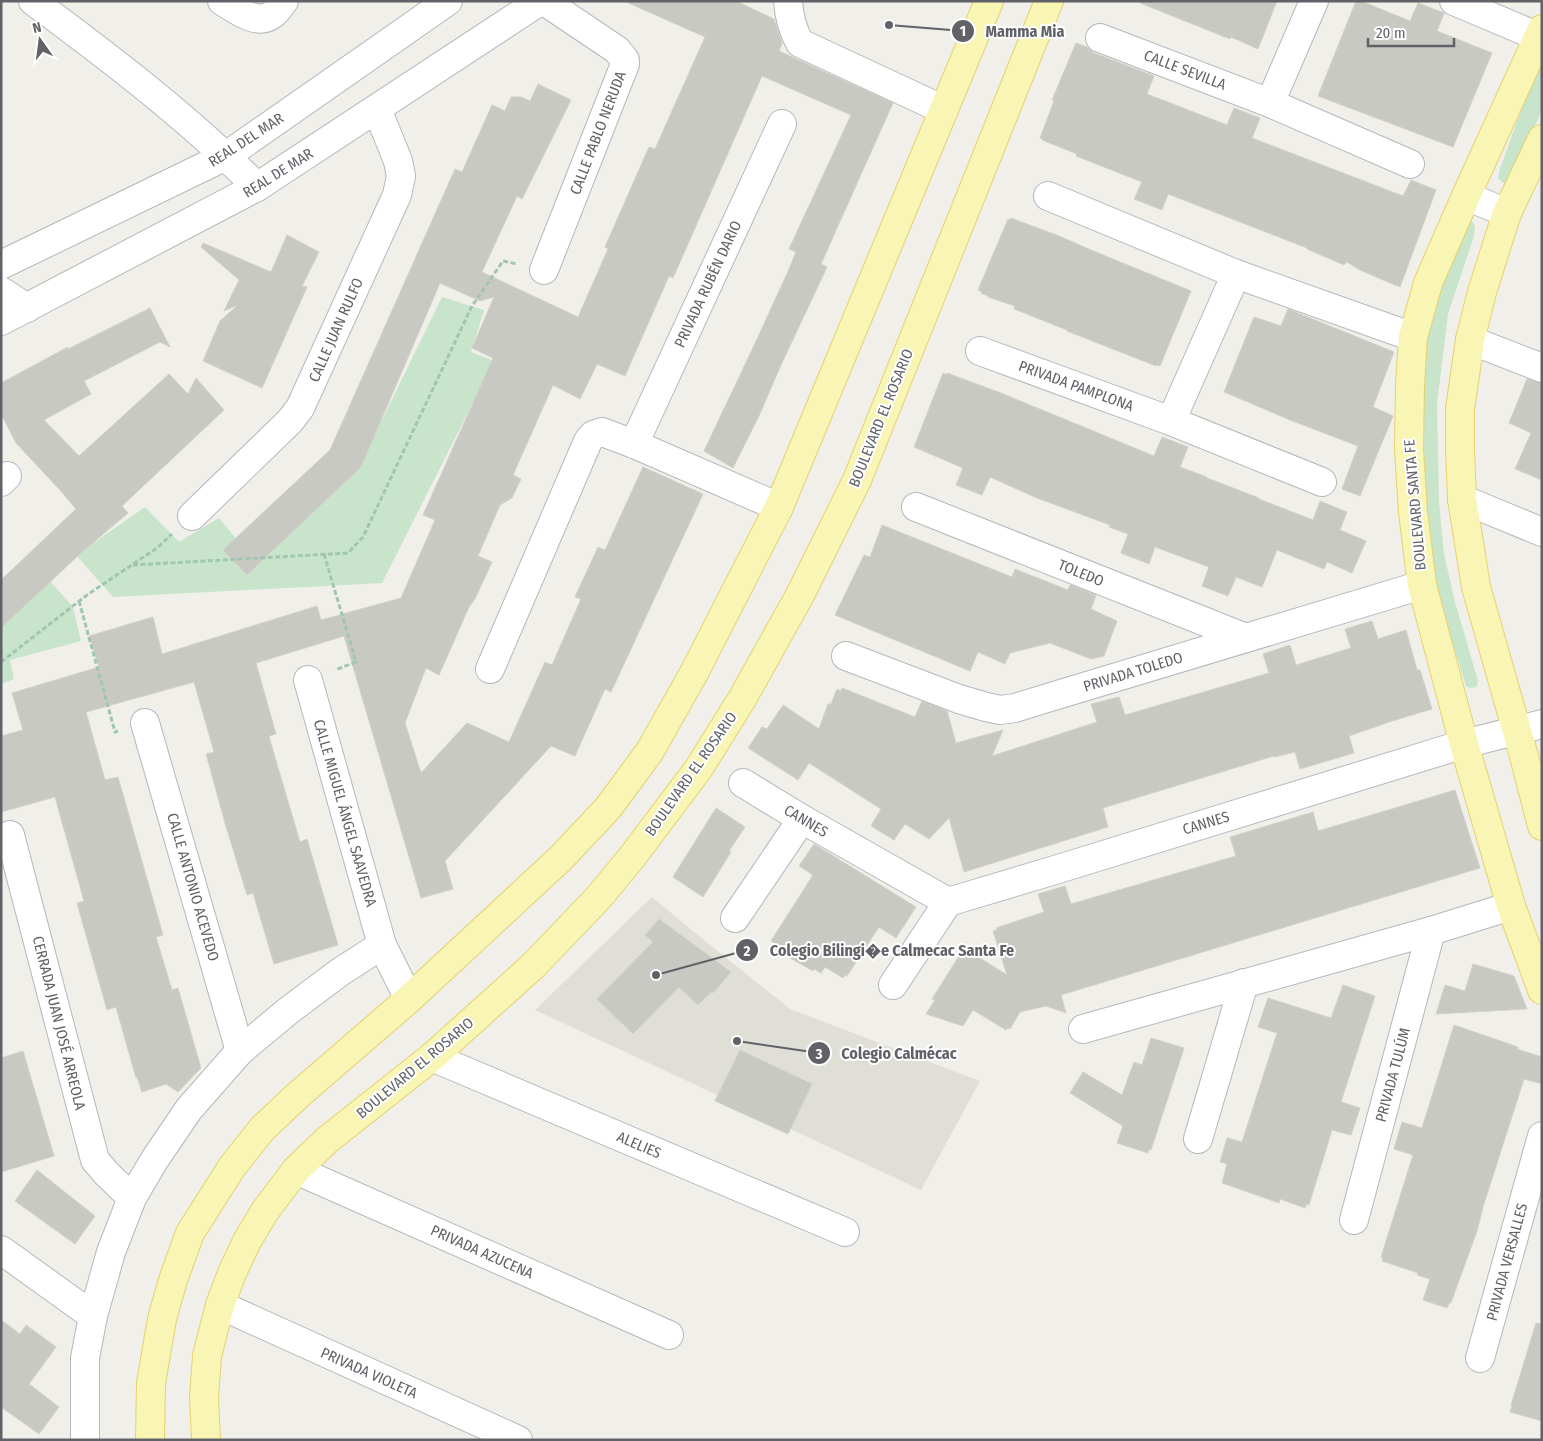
<svg xmlns="http://www.w3.org/2000/svg" width="1543" height="1441" viewBox="0 0 1543 1441" font-family="'Fira Sans Condensed',sans-serif">
<rect width="100%" height="100%" fill="#f0efe9"/>
<!-- education -->
<path fill="#e0dfd7" d="M652 897 699 936 790 1009 980 1081 921 1190 535 1010Z"/>
<!-- green -->
<g fill="#c8e5cb">
<path d="M1542 61V109L1512 181 1506 184 1502 182 1498 178 1499 172 1517 121Z"/>
<path d="M1467 220 1472 221 1475 227 1474 236 1448 314 1437 404 1439 502 1444 554 1455 602 1478 681 1477 686C1473 688 1471 689 1466 686L1441 606 1430 556 1421 483 1424 342 1434 297Z"/>
<path d="M442 297 484 310 471 352 494 361 382 583 113 597 76 555 145 507 179 542 219 518 248 553 359 467Z"/>
<path d="M49 580 73 607 81 641 10 660 14 679 1 684V626Z"/>
</g>
<!-- building -->
<g fill="#c9c9c3" stroke="#d4d2c7">
<path d="M624 1H736L774 19 782 43 779 51 893 103 821 264 827 267 781 365 759 416 733 468 704 451 758 337 789 269 796 252 789 249 851 115 762 76 673 278 669 276 625 376 597 364 580 399 553 385 513 475 521 479 512 498 500 505 478 556 492 562 475 599 469 607 439 675 426 668 405 723 421 773 467 723 509 742 545 662 552 665 581 599 575 597 598 547 605 550 643 467 703 494 611 692 605 689 575 756 551 746 445 861 453 889 421 898 344 636 256 663 276 734 269 736 274 754 300 842 307 839 338 945 274 964 253 893 247 895 225 823 206 754 214 752 194 682 86 712 105 780 118 777 163 935 156 937 172 990 178 988 201 1068 178 1092 166 1084 142 1092 137 1077 136 1078 116 1007 107 1010 77 903 84 901 55 797 1 812V736L23 730 12 693 99 667 89 636 153 617 162 654 317 606 321 620 401 598 435 520 423 515 493 358 472 348 494 297 480 301 440 283 361 467 247 575 223 550 330 450 455 169 462 172 492 105 505 111 511 97H521L530 101 538 84 571 100 522 199 517 196 482 272 578 317 608 249 605 247 649 147 655 149 705 37Z"/>
<path d="M1141 1H1277L1258 49 1231 37 1230 39 1140 3Z"/>
<path d="M1356 1H1361L1410 21 1418 3 1444 13 1437 31 1492 53 1453 147 1318 96Z"/>
<path d="M1076 43 1087 47 1094 53 1154 76 1147 94 1227 125 1234 108 1260 118 1252 138 1403 196 1411 180 1436 190 1400 287 1397 285V286L1360 270 1347 262 1344 265 1307 249V248L1168 194 1162 210 1134 199 1142 182 1076 156 1077 154 1042 140 1043 139 1040 138 1054 101 1052 100Z"/>
<path d="M1011 218 1059 236 1091 250 1191 291 1160 366 1156 365V366L1067 331V330L1014 309 1015 306 988 297V296L981 293 982 292 978 290 1008 219 1011 220Z"/>
<path d="M287 235 319 252 302 286 307 287 262 388 203 361 220 321 238 305 224 311 239 280 201 247 203 243 271 272Z"/>
<path d="M150 308 170 347 160 342 84 381 91 394 44 420 79 456 169 374 188 394 196 378 224 410 122 506 128 513 82 552 1 628V580L76 509 59 489 16 443 1 414V383L68 347V349Z"/>
<path d="M1288 309 1394 352 1373 407 1393 416 1360 496 1342 489 1358 446 1290 420 1224 392 1254 317 1281 326Z"/>
<path d="M943 373 947 375V373L1001 393 1154 456 1162 437 1188 447 1180 467 1207 477V478L1259 498V499L1313 520 1320 501 1347 512 1340 530 1366 541 1352 573 1327 562 1324 569 1277 550 1262 587 1236 577 1228 596 1202 586 1209 567 1155 547 1149 564 1121 553 1128 534 1109 527 1110 525 1037 498 990 477 982 495 956 485 963 468 914 447Z"/>
<path d="M1527 379 1542 383V480L1515 469 1531 433 1509 423Z"/>
<path d="M882 525 1012 577 1015 569 1068 590 1070 585 1096 595 1091 609 1117 621 1104 656 1091 659 1050 643 1010 653 1005 664 978 652 970 671 835 615 864 555 870 557Z"/>
<path d="M1372 621 1378 639 1406 630 1417 670H1420L1432 709 1392 721 1349 736 1354 753 1300 769 1295 752 1275 757 1274 756 1103 808 1108 827 964 872 949 818 929 839 905 824 894 840 871 826 881 809 809 763 798 780 748 748 762 727 767 729 783 705 819 729 828 704H831L837 689 841 691 842 688 915 717 922 701 947 711 956 743 1003 730 992 756 1097 722 1091 704 1119 697 1125 715 1269 673 1263 654 1290 645 1296 665 1351 648 1345 629Z"/>
<path d="M1455 790 1480 868 1061 995 1066 1013 1046 1006 1020 1012 1010 1029 1008 1028 1006 1030 973 1010 963 1026 926 1014 935 1000 932 999 964 948 1007 975 993 931 997 930 996 928 1044 912 1038 894 1065 886 1071 904 1236 856 1230 837 1313 812 1318 831Z"/>
<path d="M716 808 745 827 729 851 731 852 703 897 673 877Z"/>
<path d="M814 844 916 907 896 938 879 927 847 976 845 975 843 978 825 967 821 973 814 969 813 971 771 947 774 943 771 941 813 875 799 866Z"/>
<path d="M659 919 731 972 713 993 711 992 698 1005 679 987 633 1034 597 999 653 942 645 935Z"/>
<path d="M1473 964 1514 976 1527 1009 1436 1014 1445 985 1465 991Z"/>
<path d="M1343 985 1375 996 1341 1102 1360 1108 1351 1135 1332 1130 1309 1205 1307 1204 1305 1208 1280 1199 1279 1203 1222 1183 1227 1164 1220 1162 1227 1138 1242 1142 1277 1033 1258 1027 1268 998 1331 1018Z"/>
<path d="M1454 1025 1518 1047 1517 1049 1542 1057V1084L1524 1079 1483 1207 1477 1231 1452 1300 1451 1303H1449L1447 1308 1423 1300 1430 1279 1417 1275 1418 1273 1382 1261 1383 1258 1381 1257 1413 1155 1394 1149 1402 1122 1422 1128Z"/>
<path d="M1151 1038 1184 1048 1151 1150 1149 1149 1148 1153 1117 1143 1123 1126 1070 1093 1083 1072 1122 1095 1134 1062 1142 1065Z"/>
<path d="M740 1050 812 1084 788 1134 715 1101Z"/>
<path d="M23 1051 54 1156 1 1172V1058Z"/>
<path d="M37 1170 95 1216 75 1244 15 1201Z"/>
<path d="M1 1320 20 1334 26 1325 56 1347 29 1384 59 1407 39 1434 1 1407Z"/>
<path d="M1536 1323 1542 1324V1421L1510 1412 1512 1406 1511 1405Z"/>
</g>
<g fill="none" stroke-linecap="round" stroke-linejoin="round">
<!-- minor casing -->
<g stroke="#b5b7bb" stroke-width="30">
<g id="minor">
<path d="M33 1C111 59 189 118 257 187"/>
<path d="M222 1C236 9 257 27 273 14 277 11 281 5 284 1"/>
<path d="M544 1 617 50 625 60V64L544 270"/>
<path d="M788 1C789 17 792 29 800 43L944 110"/>
<path d="M1454 1 1539 37"/>
<path d="M1100 38 1270 103 1410 164"/>
<path d="M1270 103 1314 1"/>
<path d="M1048 196 1236 274 1413 337"/>
<path d="M1466 196 1507 213"/>
<path d="M1 265 226 156 448 1"/>
<path d="M1 291 27 308"/>
<path d="M1 321 257 187 540 1"/>
<path d="M1470 340 1542 368"/>
<path d="M980 351 1171 421 1322 482"/>
<path d="M1171 421 1236 274"/>
<path d="M634 444 782 124"/>
<path d="M1 482 7 476"/>
<path d="M1462 499 1542 532"/>
<path d="M916 507 1246 638"/>
<path d="M192 516 290 421 300 408 397 195 401 176 398 161 377 109"/>
<path d="M846 656 959 699 986 707 1000 710 1015 708 1044 699 1422 585"/>
<path d="M490 669 588 441 593 435 602 432 634 444 779 507"/>
<path d="M308 680 382 945 409 999"/>
<path d="M145 723 240 1051"/>
<path d="M743 783 802 819 948 902 1055 870 1464 744 1542 724"/>
<path d="M10 835 95 1160 107 1174 132 1198"/>
<path d="M735 918 802 819"/>
<path d="M893 985 948 902"/>
<path d="M1083 1029 1431 931 1511 906"/>
<path d="M432 1057 845 1232"/>
<path d="M1198 1139 1244 983"/>
<path d="M296 1170 669 1335"/>
<path d="M1354 1220 1431 931"/>
<path d="M1 1250 93 1316"/>
<path d="M220 1305 518 1440"/>
<path d="M1480 1358 1542 1136"/>
<path d="M85 1440V1358L93 1316 111 1252 132 1198 155 1159 189 1109 240 1051 288 1011 340 972 382 945"/>
</g>
</g>
<!-- major casing -->
<g stroke="#e5d26c" stroke-width="30">
<g id="major">
<path d="M1542 29 1466 196 1428 283 1413 337 1410 385 1409 449 1413 512 1422 585 1464 744 1511 906 1542 990"/>
<path d="M1542 139 1507 213 1482 292 1470 340 1460 409V450L1462 499 1476 587 1524 756 1542 826"/>
<path d="M150 1440 151 1383 162 1319 173 1280 190 1233 232 1167 262 1129 297 1096 409 999 561 858 608 808 650 751 695 671 779 507 989 1"/>
<path d="M206 1440 204 1397 207 1356 220 1305 232 1273 247 1241 265 1211 296 1170 327 1140 432 1057 534 965 599 897 632 857 699 768 742 699 800 595 857 480 1049 1"/>
</g>
</g>
<!-- path -->
<g stroke="#a1c6b0" stroke-width="3" stroke-dasharray="5 2.5" stroke-linecap="butt">
<path d="M324 554 356 662 335 670"/>
<path d="M133 565 348 553 363 537 472 306 503 261 517 264"/>
<path d="M79 601 115 732 118 731"/>
<path d="M1 662 87 595 157 548 172 534"/>
</g>
<!-- minor -->
<use href="#minor" stroke="#fff" stroke-width="28"/>
<!-- major -->
<use href="#major" stroke="#f8f5b5" stroke-width="28"/>
</g>
<g text-anchor="middle" dominant-baseline="central" stroke-width="4" stroke-linejoin="round" paint-order="stroke">
<!-- street labels -->
<g font-size="15" fill="#606267" stroke="#fff">
<text transform="translate(1185 70) rotate(21)">CALLE SEVILLA</text>
<text transform="translate(598 133) rotate(-69)">CALLE PABLO NERUDA</text>
<text transform="translate(246 140) rotate(-33)">REAL DEL MAR</text>
<text transform="translate(278 173) rotate(-32)">REAL DE MAR</text>
<text transform="translate(708 284) rotate(-65)">PRIVADA RUBÉN DARIO</text>
<text transform="translate(336 330) rotate(-66)">CALLE JUAN RULFO</text>
<text transform="translate(1076 386) rotate(20)">PRIVADA PAMPLONA</text>
<text transform="translate(881 418) rotate(-68)">BOULEVARD EL ROSARIO</text>
<text transform="translate(1415 505) rotate(-95)">BOULEVARD SANTA FE</text>
<text transform="translate(1081 573) rotate(22)">TOLEDO</text>
<text transform="translate(1133 672) rotate(-17)">PRIVADA TOLEDO</text>
<text transform="translate(691 774) rotate(-55)">BOULEVARD EL ROSARIO</text>
<text transform="translate(345 813) rotate(74)">CALLE MIGUEL ÁNGEL SAAVEDRA</text>
<text transform="translate(806 821) rotate(31)">CANNES</text>
<text transform="translate(1206 823) rotate(-17)">CANNES</text>
<text transform="translate(193 887) rotate(74)">CALLE ANTONIO ACEVEDO</text>
<text transform="translate(59 1023) rotate(76)">CERRADA JUAN JOSÉ ARREOLA</text>
<text transform="translate(415 1068) rotate(-40)">BOULEVARD EL ROSARIO</text>
<text transform="translate(1393 1075) rotate(-75)">PRIVADA TULÚM</text>
<text transform="translate(639 1145) rotate(23)">ALELIES</text>
<text transform="translate(482 1252) rotate(24)">PRIVADA AZUCENA</text>
<text transform="translate(1507 1262) rotate(-75)">PRIVADA VERSALLES</text>
<text transform="translate(369 1373) rotate(24)">PRIVADA VIOLETA</text>
</g>
</g>
<!-- callouts -->
<path fill="none" stroke="#606267" stroke-width="2" d="M889 25L963 31M656 975L747 950M737 1041L819 1053"/>
<g fill="#606267" stroke="#fff" stroke-width="2">
<circle cx="889" cy="25" r="5"/>
<circle cx="656" cy="975" r="5"/>
<circle cx="737" cy="1041" r="5"/>
<circle cx="963" cy="31" r="12"/>
<circle cx="747" cy="950" r="12"/>
<circle cx="819" cy="1053" r="12"/>
</g>
<g font-size="15" text-anchor="middle" font-weight="bold" fill="#fff">
<text x="963" y="36">1</text>
<text x="747" y="956">2</text>
<text x="819" y="1059">3</text>
</g>
<g font-size="16" text-anchor="middle" font-weight="bold" fill="#606267" stroke="#fff" stroke-width="4" stroke-linejoin="round" paint-order="stroke">
<text x="1025" y="37">Mamma Mia</text>
<text x="892" y="956">Colegio Bilingi�e Calmecac Santa Fe</text>
<text x="899" y="1059">Colegio Calmécac</text>
</g>
<!-- border -->
<rect width="1543" height="1441" fill="none" stroke="#606267" stroke-width="5"/>
<!-- north arrow -->
<g transform="translate(40 40) rotate(346)" stroke="#ffffff" stroke-width="4" paint-order="stroke">
<path d="M0-4L9 19L0 12L-9 19Z" fill="#606267"/>
<text y="-8" font-size="14" font-weight="bold" text-anchor="middle" fill="#606267">N</text>
</g>
<!-- scale -->
<path d="M1368 38v8h86v-8" fill="none" stroke="#606267" stroke-width="2.5"/>
<text x="1376" y="38" font-size="15" fill="#606267" stroke="#ffffff" stroke-width="4" paint-order="stroke">20 m</text>
</svg>
